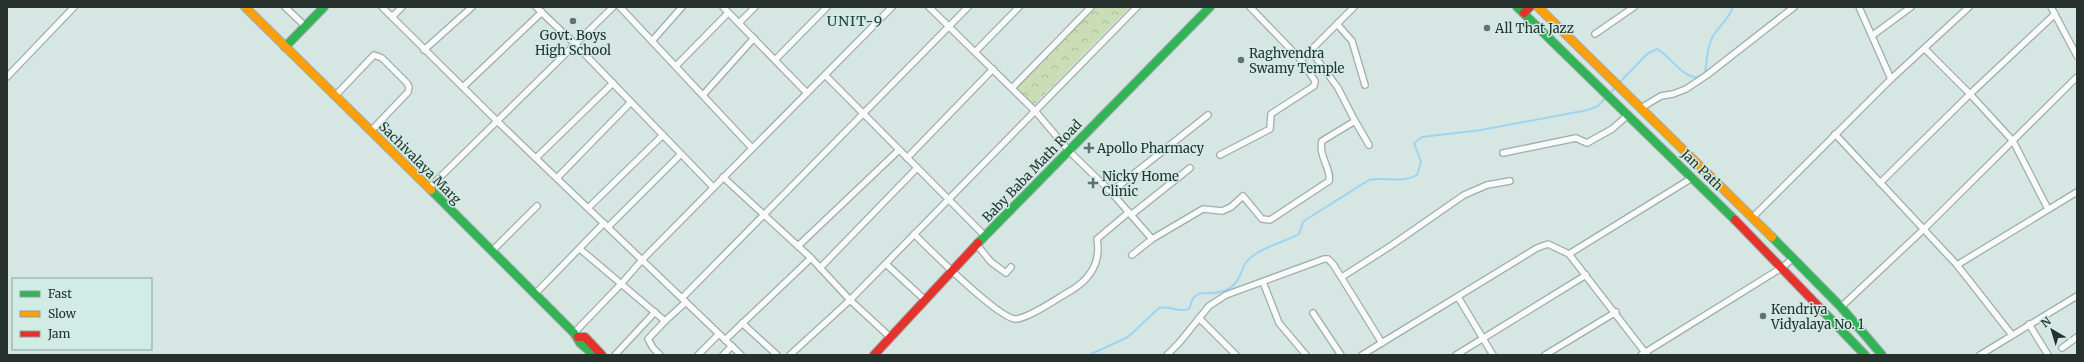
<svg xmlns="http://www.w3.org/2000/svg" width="2084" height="362" viewBox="0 0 2084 362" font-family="Merriweather,serif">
<defs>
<pattern id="park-crowns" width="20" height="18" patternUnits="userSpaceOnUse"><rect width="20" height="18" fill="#caddb4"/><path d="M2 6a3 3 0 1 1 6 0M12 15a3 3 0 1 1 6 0" fill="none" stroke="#adbe9b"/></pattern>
</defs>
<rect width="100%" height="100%" fill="#d6e6e2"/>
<!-- park -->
<path fill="url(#park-crowns)" d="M1095 7H1130L1034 105 1016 88Z"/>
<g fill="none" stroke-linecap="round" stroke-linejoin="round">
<!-- stream -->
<g stroke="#9ed4f3" stroke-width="2">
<path d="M1619 83 1647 54 1657 49C1672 56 1687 88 1705 73 1707 60 1707 44 1715 33 1722 24 1729 18 1733 7"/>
<path d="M1609 94 1616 87"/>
<path d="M1089 355 1128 337 1159 308C1169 305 1179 313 1189 309L1193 298 1200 293C1213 294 1231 293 1238 279 1245 268 1241 264 1254 255 1268 245 1285 242 1299 234L1303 222 1307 219 1369 180C1385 176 1401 184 1417 175L1421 162 1414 143 1422 137 1481 130 1588 110 1598 106 1606 97"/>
</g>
<!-- street casing -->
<g stroke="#a0aca9" stroke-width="8">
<g id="street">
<path d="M285 7 305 26"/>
<path d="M382 7 496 120 741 355"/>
<path d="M536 7 575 44 713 187"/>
<path d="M620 7 752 148"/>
<path d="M723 7 807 93"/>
<path d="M929 7 1036 112 1069 151 1111 192 1152 239 1132 255"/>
<path d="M1250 7 1301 60 1354 7"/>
<path d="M1859 7 1891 79"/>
<path d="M2051 7 2077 56"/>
<path d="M392 17 402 7"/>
<path d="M739 23 755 7"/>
<path d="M1337 24 1352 41 1365 85"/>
<path d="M1595 34 1634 7"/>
<path d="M1873 35 1911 7"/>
<path d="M652 41 682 7"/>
<path d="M1925 49 1970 94 2013 141 2048 209"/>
<path d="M424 50 472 7"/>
<path d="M1311 51 1338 88 1355 121 1369 145"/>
<path d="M975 52 1019 7"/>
<path d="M775 60 827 7"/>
<path d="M676 66 728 13"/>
<path d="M825 75 985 236"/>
<path d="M7 77 74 7"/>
<path d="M463 87 542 12"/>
<path d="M1012 88 1091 7"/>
<path d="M336 95 374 55 382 58 407 83 409 87 408 92 371 131"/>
<path d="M703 95 754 38"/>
<path d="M1641 108 1661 96 1673 94 1686 89 1707 75 1794 7"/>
<path d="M1835 134 1957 265 2012 335"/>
<path d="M1503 153 1576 138 1587 143 1612 129 1628 115"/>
<path d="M1220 155 1270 129 1271 114 1314 86 1315 81 1301 60"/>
<path d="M536 158 613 83"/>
<path d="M907 158 993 69"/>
<path d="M723 177 811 258 850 300 891 338"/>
<path d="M557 178 631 102"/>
<path d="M1880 183 1970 94 2055 14"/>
<path d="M429 188 613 7"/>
<path d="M1111 192 1208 115"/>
<path d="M588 208 663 135"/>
<path d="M1131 215 1190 168"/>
<path d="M1753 217 1891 79 1969 7"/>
<path d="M608 227 681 154"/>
<path d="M914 234C929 249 1000 320 1016 319 1030 318 1059 297 1072 290 1091 278 1101 261 1097 239L1129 212"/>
<path d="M1152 239 1203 209 1222 211 1231 207 1243 196 1262 219 1270 220 1329 181C1332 170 1318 156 1322 141L1355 121"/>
<path d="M977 245 991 262 1006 273 1011 267"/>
<path d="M798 246 899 150"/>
<path d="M580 249 665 321 648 339 653 348 660 355"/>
<path d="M492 251 537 206"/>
<path d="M1569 254 1692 178"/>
<path d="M886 264 925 300"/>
<path d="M1957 265 2077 192"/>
<path d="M820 268 917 168"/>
<path d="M1342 277 1392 245 1464 195 1487 185 1510 181"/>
<path d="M1263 282 1279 323 1306 355"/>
<path d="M535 294 604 223"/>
<path d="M1458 297 1493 355"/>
<path d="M682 298 968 7"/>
<path d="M1841 307 1924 229 2077 77"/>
<path d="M1313 313 1341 355"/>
<path d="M1199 318 1236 355"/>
<path d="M665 321 686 302"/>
<path d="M742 323 777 355"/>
<path d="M2029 324 2048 355"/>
<path d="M574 333 622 283 642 260 892 7"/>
<path d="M725 340 811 258"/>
<path d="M2062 348 2077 337"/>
<path d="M615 355 655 312"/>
<path d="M698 355 719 334"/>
<path d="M723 355 732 346"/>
<path d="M790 355 850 300 1137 7"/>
<path d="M1167 355 1179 343 1209 306 1226 295 1324 259H1328L1333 264 1382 343"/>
<path d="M1362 355 1537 248 1548 244 1569 254 1647 355"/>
<path d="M1456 355 1586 275"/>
<path d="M1545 355 1616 312"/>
<path d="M1641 355 1783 267 1793 258"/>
<path d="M1980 355 2077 296"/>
</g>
</g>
<!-- fast casing -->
<g stroke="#a0aca9" stroke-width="10">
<g id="fast">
<path d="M1517 7 1735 220"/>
<path d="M285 47 324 7"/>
<path d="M431 190 574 333 580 343 594 355"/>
<path d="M1772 237 1841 307 1882 355"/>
<path d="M978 243 1210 7"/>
<path d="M1821 309 1865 355"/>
</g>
</g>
<!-- slow casing -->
<g stroke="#a0aca9" stroke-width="10">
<g id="slow">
<path d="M245 7 431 190"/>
<path d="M1538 7 1772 237"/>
</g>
</g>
<!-- jam casing -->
<g stroke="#a0aca9" stroke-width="10">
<g id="jam">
<path d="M1524 13 1530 7"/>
<path d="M1735 220 1821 309"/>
<path d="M578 337H585L602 355"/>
<path d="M874 355 978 243"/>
</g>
</g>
<!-- street -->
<use href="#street" stroke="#f9fbfb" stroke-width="5.5"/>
<!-- fast -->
<use href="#fast" stroke="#30b455" stroke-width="8"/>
<!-- slow -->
<use href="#slow" stroke="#ff9f0a" stroke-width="8"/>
<!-- jam -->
<use href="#jam" stroke="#e5322d" stroke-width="8"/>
</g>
<!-- markers -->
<g fill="#64706d" stroke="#d0ece5" stroke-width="1.5">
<circle cx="573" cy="21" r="4"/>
<circle cx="1487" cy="28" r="4"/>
<circle cx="1241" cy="60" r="4"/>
<path d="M1087 142h4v4h4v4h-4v4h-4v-4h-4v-4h4z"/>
<path d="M1091 177h4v4h4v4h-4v4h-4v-4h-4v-4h4z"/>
<circle cx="1763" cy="316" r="4"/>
</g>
<g text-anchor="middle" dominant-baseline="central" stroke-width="3" stroke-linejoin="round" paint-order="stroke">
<!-- poi labels -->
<g font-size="13" fill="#26312e" stroke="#d0ece5" text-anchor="start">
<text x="1495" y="28">All That Jazz</text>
<text x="573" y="35" text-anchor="middle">Govt. Boys<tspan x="573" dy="15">High School</tspan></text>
<text x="1249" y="53">Raghvendra<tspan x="1249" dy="15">Swamy Temple</tspan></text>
<text x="1097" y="148">Apollo Pharmacy</text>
<text x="1102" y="176">Nicky Home<tspan x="1102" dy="15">Clinic</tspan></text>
<text x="1771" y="309">Kendriya<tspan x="1771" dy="15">Vidyalaya No. 1</tspan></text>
</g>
<!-- street labels -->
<g font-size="13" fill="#26312e" stroke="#d0ece5">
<text transform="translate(420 163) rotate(45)">Sachivalaya Marg</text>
<text transform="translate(1702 170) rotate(44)">Jan Path</text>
<text transform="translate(1032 171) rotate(-46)">Baby Baba Math Road</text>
</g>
<!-- neighbourhood labels -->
<g font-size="14" letter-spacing="1" fill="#233b36" stroke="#d0ece5">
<text x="855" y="21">UNIT-9</text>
</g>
</g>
<!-- border -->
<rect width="2084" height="362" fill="none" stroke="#26312e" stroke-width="16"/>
<!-- legend -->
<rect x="12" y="278" width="140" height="72" fill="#d0ece5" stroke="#8ca19c"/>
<rect x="20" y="291" width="20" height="6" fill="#30b455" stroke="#8ca19c"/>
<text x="48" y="298" font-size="12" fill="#26312e">Fast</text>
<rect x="20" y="311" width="20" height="6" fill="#ff9f0a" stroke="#8ca19c"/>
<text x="48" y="318" font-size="12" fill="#26312e">Slow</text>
<rect x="20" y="331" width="20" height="6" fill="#e5322d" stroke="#8ca19c"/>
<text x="48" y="338" font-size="12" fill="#26312e">Jam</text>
<!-- north arrow -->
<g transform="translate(2052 330) rotate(322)" stroke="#d0ece5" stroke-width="3" paint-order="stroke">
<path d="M0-3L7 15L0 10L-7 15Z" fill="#26312e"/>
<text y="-6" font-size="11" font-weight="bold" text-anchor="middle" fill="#26312e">N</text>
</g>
</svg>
